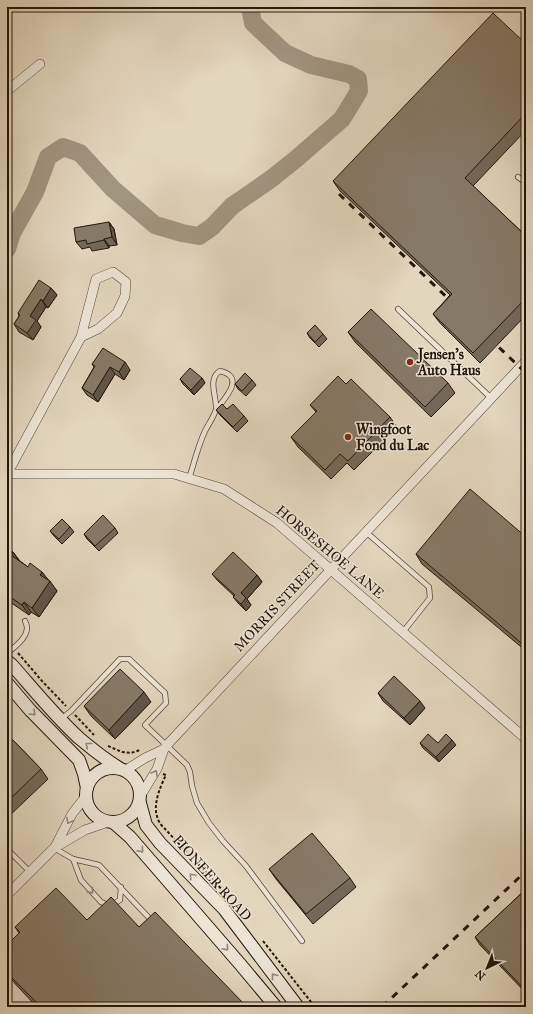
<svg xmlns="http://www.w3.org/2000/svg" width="533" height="1014" viewBox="0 0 533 1014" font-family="'IM FELL Great Primer',serif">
<rect width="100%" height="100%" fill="#e2d6bd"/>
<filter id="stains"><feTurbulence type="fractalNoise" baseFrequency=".005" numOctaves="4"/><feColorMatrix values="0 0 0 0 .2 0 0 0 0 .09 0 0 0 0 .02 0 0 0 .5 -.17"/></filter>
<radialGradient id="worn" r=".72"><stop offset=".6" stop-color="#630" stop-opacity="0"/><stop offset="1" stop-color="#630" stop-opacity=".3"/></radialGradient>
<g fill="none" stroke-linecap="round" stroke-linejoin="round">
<!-- river -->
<path stroke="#a19580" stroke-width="18" d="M7 249 12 233 35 192 48 157 63 147 80 153 113 189 155 225 182 233 199 236 212 227 232 206 271 179 296 159 342 119 359 91 358 79 349 74 311 65 285 53 253 23 250 7"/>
<!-- service casing -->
<g stroke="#524736" stroke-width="6">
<g id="service">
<path d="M518 177 526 183"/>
<path d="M398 309 491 398"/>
<path d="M189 479C194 463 198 446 205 431 208 425 215 415 216 409 217 397 207 379 220 371 246 377 225 398 216 410"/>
<path d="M366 532 429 587 430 598 403 632"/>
<path d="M7 653C14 648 27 638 27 628 27 625 26 623 25 621"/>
<path d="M61 719 71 711 120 659H129L165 693 166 703 145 725 187 765 190 772 192 786 197 803 209 823 223 841 246 866 302 941"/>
<path d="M54 848 73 859 81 880 101 902 110 906 120 900 121 887"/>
<path d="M7 853 10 852 30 872"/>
<path d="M73 859 99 865 152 921"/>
</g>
</g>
<!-- minor casing -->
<g stroke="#524736" stroke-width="10">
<g id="minor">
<path d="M7 91 40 64"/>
<path d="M7 474H174L224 489 277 523 526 739"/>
<path d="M7 474 81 337 96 279 113 272 126 282 125 296 117 313 98 329 81 337"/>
<path d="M126 770 145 758 164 749"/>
<path d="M141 795 157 769 164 749 167 745 526 361"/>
<path d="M55 847 72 814 86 796"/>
<path d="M7 895 54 848 85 830 108 822"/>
</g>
</g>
<!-- secondary casing -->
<g stroke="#221709" stroke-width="14">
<g id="secondary">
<path d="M7 661 12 665C34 690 55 716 79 738 92 749 105 759 119 768"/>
<path d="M7 683 30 710 79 760 84 774 87 788"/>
<circle cx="113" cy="795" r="27"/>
<path d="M140 803 146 825 160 843 224 909 298 1007"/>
<path d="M113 822 130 837 240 964 276 1007"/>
</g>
</g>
<!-- path -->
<g stroke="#221709" stroke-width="2" stroke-dasharray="3 2" stroke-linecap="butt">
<path d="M18 653 42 681 66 706"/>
<path d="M75 715 94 735"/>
<path d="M108 746 122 752 131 753 140 750"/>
<path d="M163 774 166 775C160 787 152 806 158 819 159 823 163 827 166 830L227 895"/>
<path d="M263 941 315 1007"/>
</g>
<!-- service -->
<use href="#service" stroke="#ece4d4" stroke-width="4.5"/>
<!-- minor -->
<use href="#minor" stroke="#ece4d4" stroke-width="9"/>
<!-- secondary -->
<use href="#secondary" stroke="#ece4d4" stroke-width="12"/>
<!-- rail -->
<g stroke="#221709" stroke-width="3" stroke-dasharray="7 7" stroke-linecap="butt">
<path d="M339 194 456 306"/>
<path d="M489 338 526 373"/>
<path d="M382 1007 526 871"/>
</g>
</g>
<!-- wall -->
<g fill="#736959" stroke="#221709">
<path d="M526 44V130L473 186 526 236V315L480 363 440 323 433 314 450 295 340 191 333 181Z"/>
<path d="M109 222 114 229 117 245 109 246V248L92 251 90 247 82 249 76 242Z"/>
<path d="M51 288 57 295 48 308 46 307 37 321 41 327 33 340 19 332 14 324 19 316 18 313Z"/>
<path d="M348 332 448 383 455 393 431 417 355 342Z"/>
<path d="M307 333 323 334 327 339 319 347 310 338Z"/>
<path d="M92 364 130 370 124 380 115 374 98 402 87 395 82 388 94 367Z"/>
<path d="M202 378 205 383 194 395 183 384 180 379Z"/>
<path d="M252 380 256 385 246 396 238 389 235 384Z"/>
<path d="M346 384 390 417 397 427 354 470 347 463 331 479 298 447 291 437 316 412 310 405Z"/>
<path d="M227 409 244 416 248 421 237 432 220 415 216 410Z"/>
<path d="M70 527 74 532 62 544 54 536 50 531Z"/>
<path d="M115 528 118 533 99 551 87 539 84 534Z"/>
<path d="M526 537V651L422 564 416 554Z"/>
<path d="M7 548 13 552 20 561 28 567 42 572 57 591 39 617 31 612 29 615 7 600Z"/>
<path d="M212 574 257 575 262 582 247 599 251 605 246 611 239 604 233 597 234 596 218 581Z"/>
<path d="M378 693 425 708 410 725 383 701Z"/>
<path d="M151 702 115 739 91 716 84 706Z"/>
<path d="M7 734 41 769 48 779 7 818Z"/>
<path d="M420 743 456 745 439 762 423 748Z"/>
<path d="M269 869 350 878 356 887 313 924 276 879Z"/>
<path d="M526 889V993L480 945 475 937Z"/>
<path d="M87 920 139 927 247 1007 35 1005 7 975V945L19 933 15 927Z"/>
</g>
<!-- shaded-wall -->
<g fill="#5e5548" stroke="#221709">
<path d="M109 222 114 229 117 245 112 237Z"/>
<path d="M104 239 109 246V248L104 240Z"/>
<path d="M51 288 57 295 48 308 43 301Z"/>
<path d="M41 299 46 307 37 321 41 327 33 340 27 333 30 316Z"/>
<path d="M125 362 130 370 124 380 119 372Z"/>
<path d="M110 367 115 374 98 402 93 395Z"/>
<path d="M202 378 205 383 194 395 191 390Z"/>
<path d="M13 552 20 562 11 555Z"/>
<path d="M42 572 49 581 40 575Z"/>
<path d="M257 575 262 582 247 599 251 605 246 611 241 604V593Z"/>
<path d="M50 581 57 591 39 617 32 608Z"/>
<path d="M24 602 31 612 29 615 22 605Z"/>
<path d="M144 692 151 702 115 739 109 730Z"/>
<path d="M420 701 425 708 410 725 404 718Z"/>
<path d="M452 740 456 745 439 762 436 757Z"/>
</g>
<!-- building -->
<g fill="#867a67" stroke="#221709">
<path d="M493 13 526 44V113L465 178 526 236V298L473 353 433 314 452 294 333 181Z"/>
<path d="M109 222 112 237 104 239V240L87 244 86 240 76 242 74 228Z"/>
<path d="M39 280 51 288 43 301 41 299 30 316 36 320 27 333 14 324 20 315 18 313Z"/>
<path d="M371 309 448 383 425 407 348 332Z"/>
<path d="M315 325 323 334 315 342 307 333Z"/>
<path d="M103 348 125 362 119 372 110 367 93 395 82 388 95 366 92 364Z"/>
<path d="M190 368 202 378 191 390 180 379Z"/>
<path d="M245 373 252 380 242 391 235 384Z"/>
<path d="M338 376 346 384 351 379 390 417 348 461 340 454 325 470 291 437 317 411 310 405Z"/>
<path d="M222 404 227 409 233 404 244 416 233 427 216 410Z"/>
<path d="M470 489 526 537V647L416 554Z"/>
<path d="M103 515 115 528 95 546 84 534Z"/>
<path d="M62 519 70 527 59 539 50 531Z"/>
<path d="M7 548 13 552 11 555 28 567 30 563 42 572 40 575 50 581 32 608 24 602 22 605 7 595Z"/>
<path d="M233 552 257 575 241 593 246 598 241 604 233 597 235 595 212 574Z"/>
<path d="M120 669 144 692 109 730 84 706Z"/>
<path d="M394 676 420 701 404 718 378 693Z"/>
<path d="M7 734 41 769 7 802Z"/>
<path d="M428 734 438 743 446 734 452 740 436 757 420 743Z"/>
<path d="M312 833 350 878 306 914 269 869Z"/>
<path d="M56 888 87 920 111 897 139 927 155 912 247 1007H33L37 1003 7 973V945L20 932 15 927Z"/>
<path d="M526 889V991L475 937Z"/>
</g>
<!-- one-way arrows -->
<defs><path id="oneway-chevron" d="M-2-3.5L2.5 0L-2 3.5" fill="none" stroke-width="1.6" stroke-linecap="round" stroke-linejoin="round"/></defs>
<g stroke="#918879">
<use href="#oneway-chevron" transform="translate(33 713) rotate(46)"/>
<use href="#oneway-chevron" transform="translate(88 745) rotate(-141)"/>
<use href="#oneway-chevron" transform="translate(155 773) rotate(-60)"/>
<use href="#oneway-chevron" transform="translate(69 821) rotate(118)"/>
<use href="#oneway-chevron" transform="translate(141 850) rotate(49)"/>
<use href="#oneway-chevron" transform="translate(192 876) rotate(-133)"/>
<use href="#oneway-chevron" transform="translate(91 891) rotate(49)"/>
<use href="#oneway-chevron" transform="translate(226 948) rotate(49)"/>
<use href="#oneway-chevron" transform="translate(274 976) rotate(-128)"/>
</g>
<!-- markers -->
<g fill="#8f2418" stroke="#ece4d4" stroke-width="1.5">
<circle cx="410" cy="362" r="4"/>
<circle cx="348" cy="437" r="4"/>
</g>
<g text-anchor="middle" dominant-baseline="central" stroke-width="3" stroke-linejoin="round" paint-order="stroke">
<!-- poi labels -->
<g font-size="14" font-weight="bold" fill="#221709" stroke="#ece4d4" text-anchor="start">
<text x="418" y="354">Jensen's<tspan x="418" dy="16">Auto Haus</tspan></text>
<text x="356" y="429">Wingfoot<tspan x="356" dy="16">Fond du Lac</tspan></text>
</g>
<!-- street labels -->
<g font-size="14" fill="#221709" stroke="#ece4d4">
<text transform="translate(330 552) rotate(40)">HORSESHOE LANE</text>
<text transform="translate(277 606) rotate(-47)">MORRIS STREET</text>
<text transform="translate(212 878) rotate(48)">PIONEER ROAD</text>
</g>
</g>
<!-- margin -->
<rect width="533" height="1014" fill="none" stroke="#e2d6bd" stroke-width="24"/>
<rect x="8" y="8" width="517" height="998" fill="none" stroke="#221709" stroke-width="2"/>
<rect x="12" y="12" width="509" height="990" fill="none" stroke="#221709"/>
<!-- north arrow -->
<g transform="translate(487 968) rotate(223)" stroke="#ece4d4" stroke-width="3" paint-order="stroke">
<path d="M0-3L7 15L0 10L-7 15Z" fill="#221709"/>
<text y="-6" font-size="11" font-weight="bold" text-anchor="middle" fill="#221709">N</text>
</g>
<rect width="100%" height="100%" filter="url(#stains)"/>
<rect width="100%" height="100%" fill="url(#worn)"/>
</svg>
